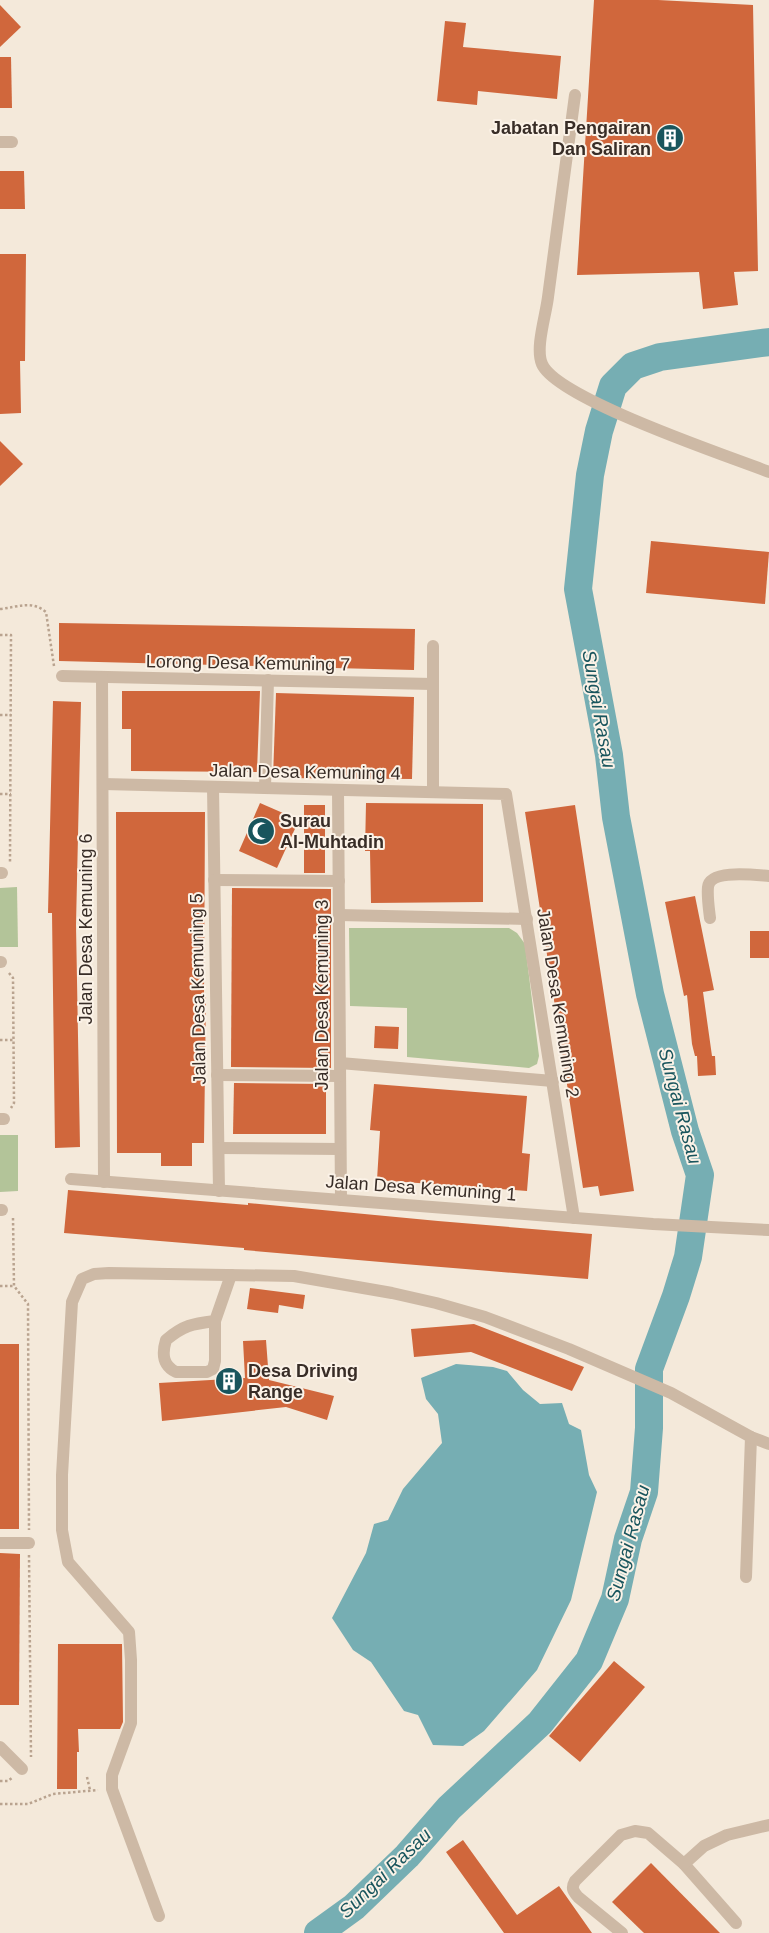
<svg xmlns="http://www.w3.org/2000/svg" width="769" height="1933" viewBox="0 0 769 1933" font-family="Arial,sans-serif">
<rect width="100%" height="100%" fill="#f4e9da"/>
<!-- green -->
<g fill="#b3c499">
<path d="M17 887 18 947H0V888Z"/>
<path d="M349 928H509L517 933 525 944 539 1056 537 1064 529 1068 407 1057V1008L350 1006Z"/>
<path d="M0 1135H18V1191L0 1192Z"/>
</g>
<!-- water -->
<path fill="#76aeb3" d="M456 1364 493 1367 507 1371 523 1390 540 1404 562 1403 569 1424 581 1430 589 1475 597 1492 571 1600 537 1670 484 1731 463 1746 433 1745 418 1715 404 1711 371 1662 353 1650 332 1618 366 1553 374 1524 388 1520 403 1489 442 1443 438 1414 426 1399 421 1378Z"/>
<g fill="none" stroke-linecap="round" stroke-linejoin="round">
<!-- river -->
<path stroke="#76aeb3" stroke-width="28" d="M318 1933 354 1907 407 1856 449 1808 540 1723 589 1661 615 1599 628 1539 644 1492 649 1428V1369L676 1296 688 1257 700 1175 685 1131 650 994 616 817 609 755 578 589 590 475 599 431 613 386 633 366 660 357 769 342"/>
</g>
<!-- building -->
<g fill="#d0673c">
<path d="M594 0H658L753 5 758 271 734 272 738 305 703 309 699 272 577 275Z"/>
<path d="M0 5 21 27 0 47Z"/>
<path d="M445 21 466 23 463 47 561 56 557 99 478 91 477 105 437 101Z"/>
<path d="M0 57H11L12 108H0Z"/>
<path d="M0 171H24L25 209H0Z"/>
<path d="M0 254H26L25 361H20L21 413 0 414Z"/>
<path d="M0 441 23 464 0 486Z"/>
<path d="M651 541 769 552 765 604 646 593Z"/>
<path d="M59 623 415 629 414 670 59 661Z"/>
<path d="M122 691H260L257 772 131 771V729H122Z"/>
<path d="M276 693 414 697 412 779 273 778Z"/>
<path d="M53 701 81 702 76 925 80 1147 55 1148 52 913H48Z"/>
<path d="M260 803 299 820 277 868 239 851Z"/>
<path d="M366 803 483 804V902L371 903 370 851H365Z"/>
<rect x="304" y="805" width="21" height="68"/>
<path d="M575 805 634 1191 600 1196 598 1186 583 1188 525 812Z"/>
<path d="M116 812H205L204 995H206L204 1143H192V1166H161V1153H117Z"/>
<path d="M232 888 331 889V1068L231 1067Z"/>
<path d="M695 896 714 990 703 992 712 1056H715L716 1075 698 1076 697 1056H695L692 1044 687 995 684 996 665 902Z"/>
<rect x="750" y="931" width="19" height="27"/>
<path d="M375 1026 399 1027 398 1049 374 1048Z"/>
<path d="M234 1083 326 1084V1134H233Z"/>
<path d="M374 1084 527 1096 522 1153 530 1154 527 1191 377 1180 380 1131 370 1130Z"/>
<path d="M68 1190 248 1205V1203L438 1221 592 1234 588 1279 404 1264 244 1250V1248L64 1233Z"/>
<path d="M250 1288 305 1295 303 1309 279 1305 278 1313 247 1309Z"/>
<path d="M474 1324 584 1367 572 1391 471 1352 414 1357 411 1329Z"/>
<path d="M266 1340 269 1380 334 1396 327 1420 286 1407 162 1421 159 1383 245 1378 243 1341Z"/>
<rect x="0" y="1344" width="19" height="185"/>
<path d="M0 1553 20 1554 19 1705H0Z"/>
<path d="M58 1644H122L123 1722 120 1729H78L79 1752H77V1789H57Z"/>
<path d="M614 1661 645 1687 580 1762 549 1736Z"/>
<path d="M463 1840 517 1915 559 1886 592 1933H504L446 1852Z"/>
<path d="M651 1863 720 1933H644L612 1902Z"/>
</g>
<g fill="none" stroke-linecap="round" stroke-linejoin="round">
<!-- path -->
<g stroke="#b9a38f" stroke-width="2.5" stroke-dasharray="2.5 2.5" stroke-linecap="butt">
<path d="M0 609C19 607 31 600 46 612L54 666"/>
<path d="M0 635H11L10 862"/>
<path d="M0 715H11"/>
<path d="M0 794H11"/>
<path d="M9 973 13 978 14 1103 11 1108"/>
<path d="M0 1040H13"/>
<path d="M13 1218 14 1286 28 1304 29 1530"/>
<path d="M0 1286H14"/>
<path d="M29 1555 31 1757"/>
<path d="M87 1777 90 1790"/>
<path d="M0 1781H8L13 1777"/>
<path d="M0 1804H28L53 1794 98 1790"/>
</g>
<!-- minor -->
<g stroke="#cdb9a5" stroke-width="12">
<path d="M575 95C566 162 557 229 548 297 546 315 535 348 542 364 557 399 728 456 769 472"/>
<path d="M0 142H12"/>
<path d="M62 676 433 684"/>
<path d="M102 677 104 1182"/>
<path d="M103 784 506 794 574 1218"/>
<path d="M213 787 219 1191"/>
<path d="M265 788 268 680"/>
<path d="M338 790 341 1200"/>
<path d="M433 792V646"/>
<path d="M0 873H2"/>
<path d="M214 880 339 881"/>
<path d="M339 915 527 919"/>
<path d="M710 918C709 909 707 897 708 887 710 869 755 875 769 876"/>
<path d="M0 962H1"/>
<path d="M340 1063 553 1081"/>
<path d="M217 1075 340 1076"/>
<path d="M0 1119H4"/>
<path d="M219 1148 340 1149"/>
<path d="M71 1179 653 1224 769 1230"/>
<path d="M0 1210H2"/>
<path d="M215 1321C192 1324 184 1325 166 1340 162 1353 162 1365 176 1372H207L213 1369 215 1361V1321L231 1275"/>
<path d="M0 1543H29"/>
<path d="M746 1577 751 1437"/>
<path d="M0 1747 22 1769"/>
<path d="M684 1864 736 1923"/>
<path d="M159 1916 112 1789V1775L131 1723V1660L129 1632 68 1562 62 1530V1475L72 1302 82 1279 94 1274 109 1273 294 1276 392 1293 436 1303 485 1317 569 1349 671 1393 751 1437 769 1444"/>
<path d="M622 1933 578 1897C573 1891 571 1888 575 1881L621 1835 635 1831 648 1833 684 1864 704 1846 727 1835 769 1825"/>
</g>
</g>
<!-- icons -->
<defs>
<g id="building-disc" transform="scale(1.4375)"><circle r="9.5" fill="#19555d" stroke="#fbf2e7"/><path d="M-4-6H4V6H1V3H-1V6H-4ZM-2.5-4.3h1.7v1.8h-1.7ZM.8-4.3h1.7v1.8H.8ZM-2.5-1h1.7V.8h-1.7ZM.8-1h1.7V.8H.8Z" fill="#fff"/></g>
<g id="mosque-disc" transform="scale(1.4375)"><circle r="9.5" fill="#19555d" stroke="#fbf2e7"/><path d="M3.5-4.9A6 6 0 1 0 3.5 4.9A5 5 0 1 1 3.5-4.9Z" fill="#fff"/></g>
</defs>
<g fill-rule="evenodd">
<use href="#building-disc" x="670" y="138"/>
<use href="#mosque-disc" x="261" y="831"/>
<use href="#building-disc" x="229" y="1381"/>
</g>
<g text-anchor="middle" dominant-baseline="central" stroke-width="4" stroke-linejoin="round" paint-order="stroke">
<!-- poi labels -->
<g font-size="18" font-weight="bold" fill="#382d27" stroke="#fbf2e7" text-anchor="start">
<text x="651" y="128" text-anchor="end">Jabatan Pengairan<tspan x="651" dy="21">Dan Saliran</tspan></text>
<text x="280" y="821">Surau<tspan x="280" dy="21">Al-Muhtadin</tspan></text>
<text x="248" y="1371">Desa Driving<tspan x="248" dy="21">Range</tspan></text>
</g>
<!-- street labels -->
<g font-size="18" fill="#382d27" stroke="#fbf2e7">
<text transform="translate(248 663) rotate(1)">Lorong Desa Kemuning 7</text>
<text transform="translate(305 772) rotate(1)">Jalan Desa Kemuning 4</text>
<text transform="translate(86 929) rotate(-90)">Jalan Desa Kemuning 6</text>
<text transform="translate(198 989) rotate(-91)">Jalan Desa Kemuning 5</text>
<text transform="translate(322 995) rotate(-90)">Jalan Desa Kemuning 3</text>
<text transform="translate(558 1003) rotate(81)">Jalan Desa Kemuning 2</text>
<text transform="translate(421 1188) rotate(4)">Jalan Desa Kemuning 1</text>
</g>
<!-- water labels -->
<g font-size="19" font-style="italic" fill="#19555d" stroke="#fbf2e7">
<text transform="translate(599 709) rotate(80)">Sungai Rasau</text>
<text transform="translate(680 1106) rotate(75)">Sungai Rasau</text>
<text transform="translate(628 1543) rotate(-75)">Sungai Rasau</text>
<text transform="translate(385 1873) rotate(-44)">Sungai Rasau</text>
</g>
</g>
</svg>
